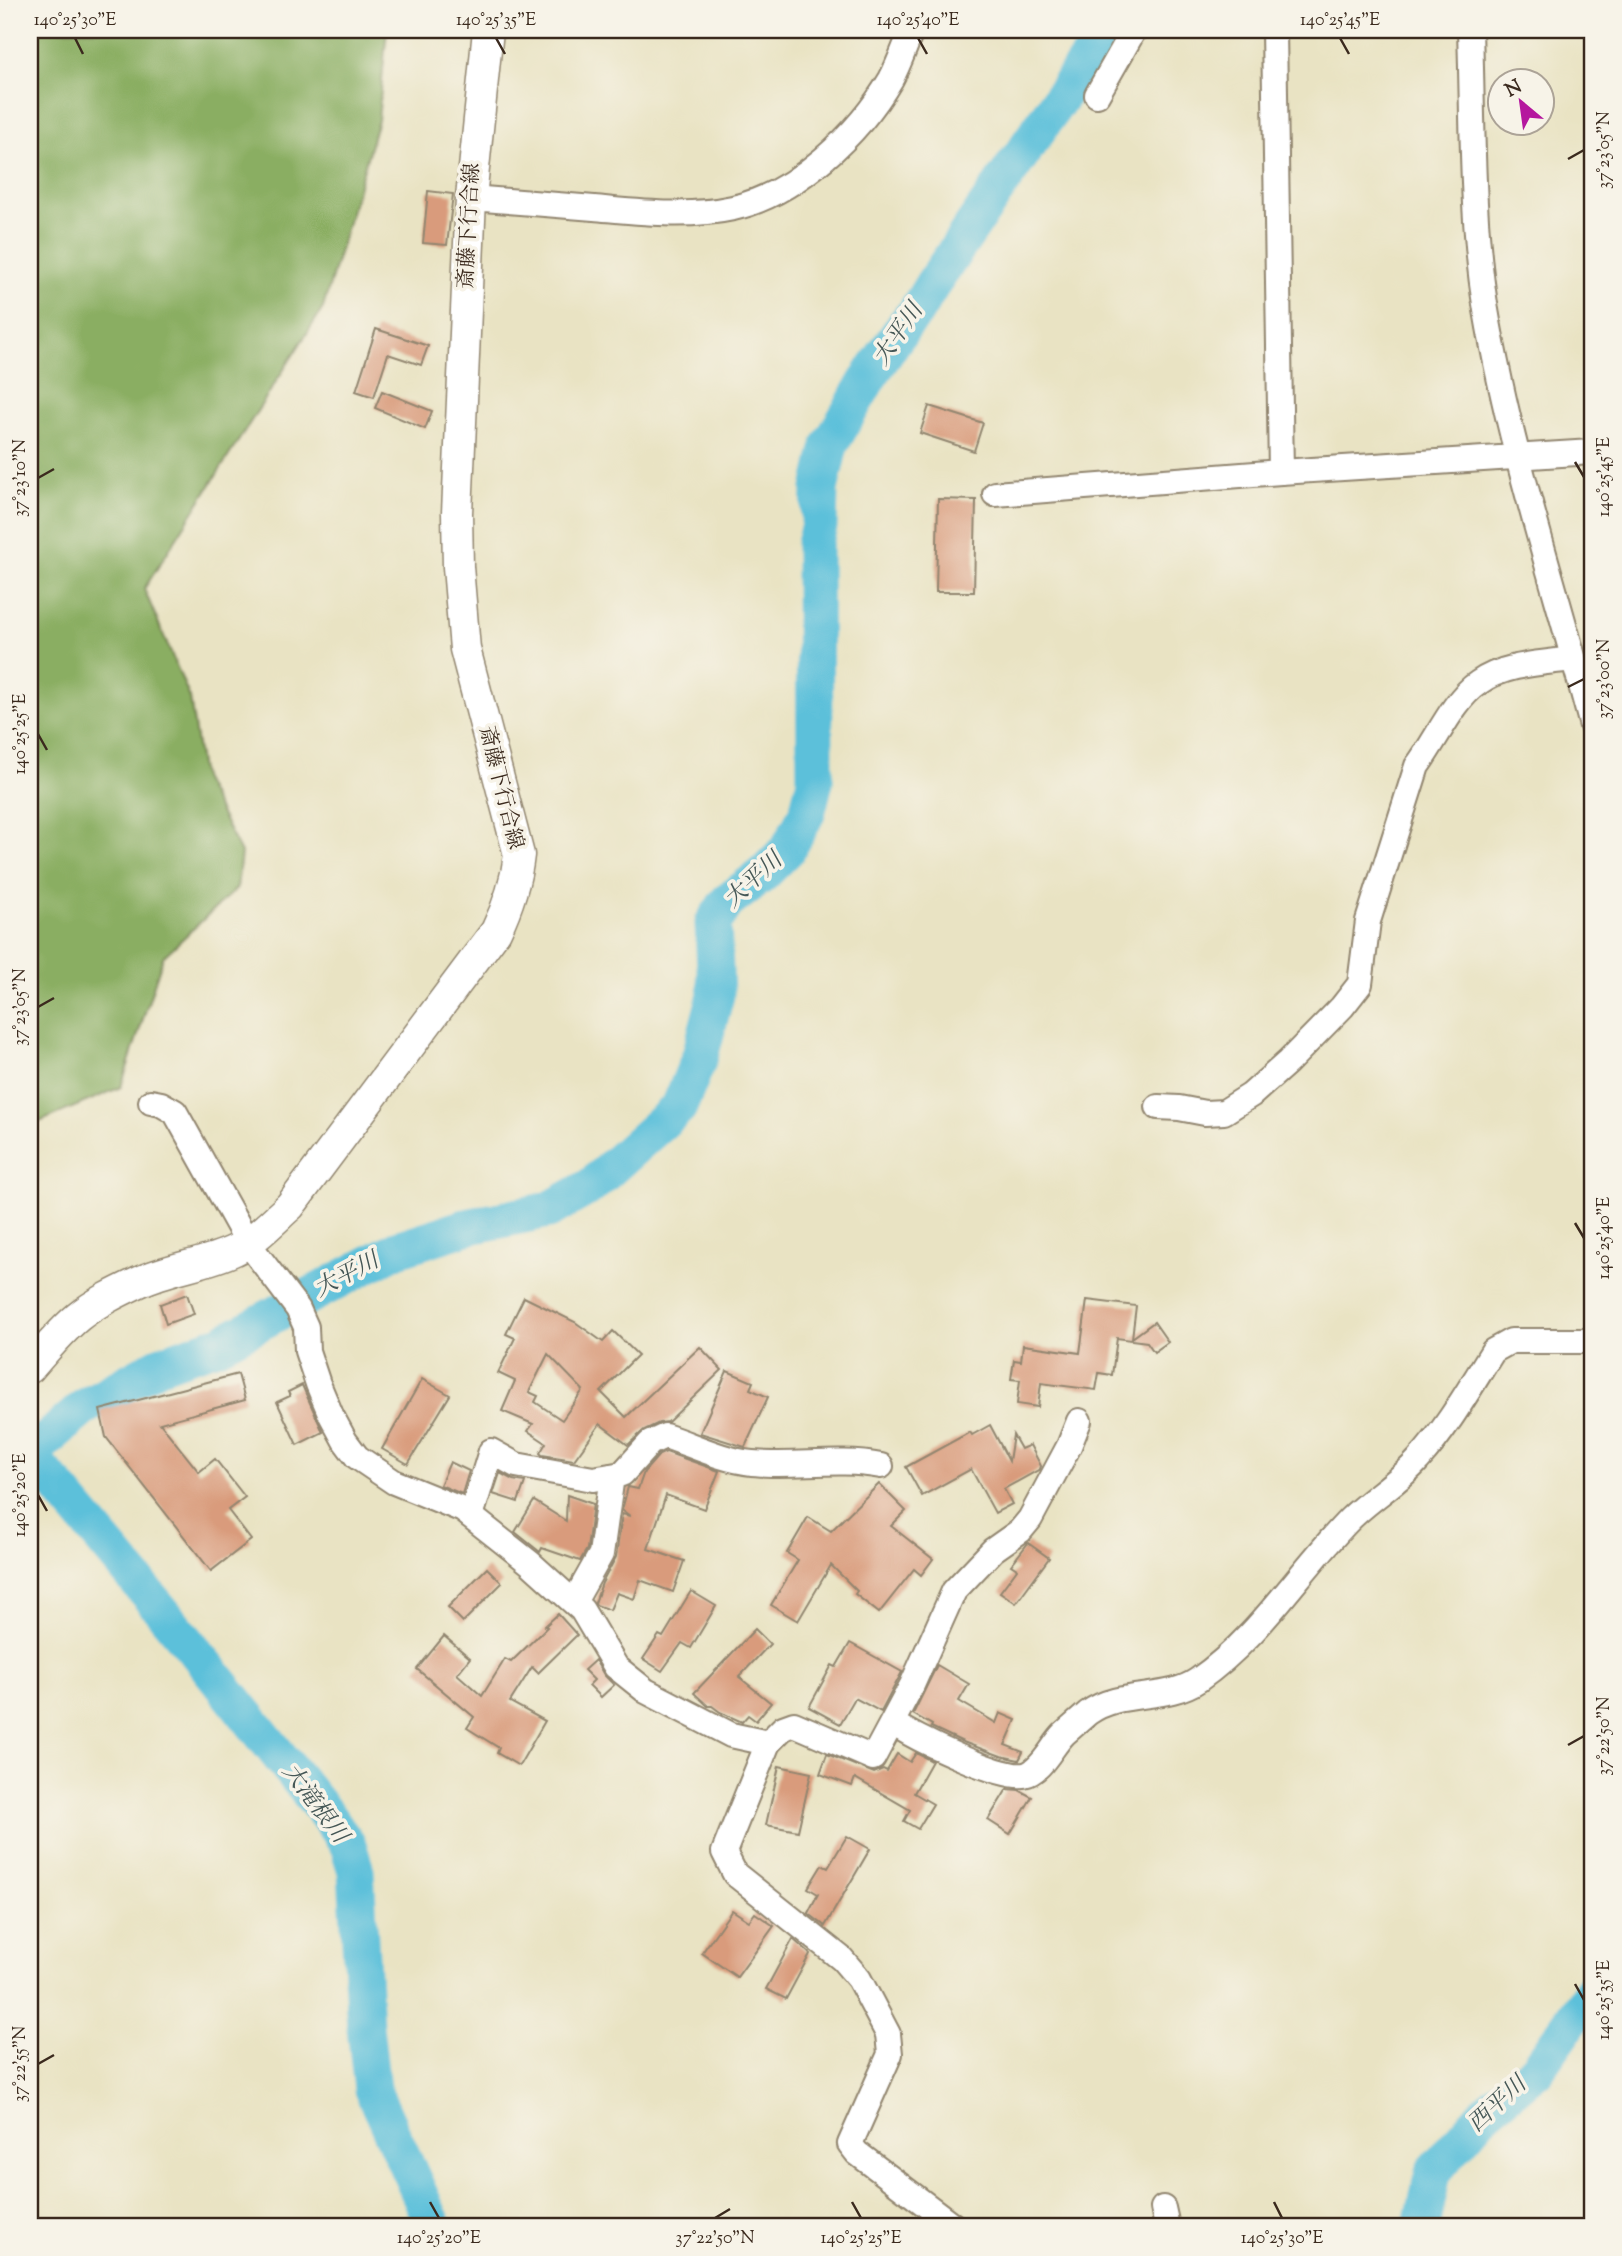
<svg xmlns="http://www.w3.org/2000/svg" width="1622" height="2256" viewBox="0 0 1622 2256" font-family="'Sorts Mill Goudy','Noto Serif JP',serif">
<rect width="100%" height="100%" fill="#f7f3e8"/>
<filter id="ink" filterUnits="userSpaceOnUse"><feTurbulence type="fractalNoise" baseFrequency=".0143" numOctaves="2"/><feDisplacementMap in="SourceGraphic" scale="14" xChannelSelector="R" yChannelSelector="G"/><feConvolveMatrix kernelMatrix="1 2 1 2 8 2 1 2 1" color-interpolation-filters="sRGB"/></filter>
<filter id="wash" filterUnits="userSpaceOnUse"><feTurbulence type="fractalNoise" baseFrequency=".00686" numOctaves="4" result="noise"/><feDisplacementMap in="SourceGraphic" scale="28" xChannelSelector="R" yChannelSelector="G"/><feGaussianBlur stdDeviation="1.57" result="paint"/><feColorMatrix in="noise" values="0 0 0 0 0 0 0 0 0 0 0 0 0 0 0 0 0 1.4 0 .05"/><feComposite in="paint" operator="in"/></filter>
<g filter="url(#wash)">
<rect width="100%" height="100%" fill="#e9e3c3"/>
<!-- forest -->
<path fill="#8aae62" stroke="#626c40" stroke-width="2" d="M30 30H387L378 120 323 308 144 589 190 698 202 778 241 853 237 888 163 957 121 1087 30 1126Z"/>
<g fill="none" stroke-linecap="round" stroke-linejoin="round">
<!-- river -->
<g stroke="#5cc0da" stroke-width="37">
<path d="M30 1454 87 1405 159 1365 222 1343 397 1249 466 1227 549 1210 591 1186 679 1107 700 1056 716 995 713 923 727 902 762 875 788 849 807 813 815 781 814 544 819 526 820 489 830 445 869 377 906 323 915 313 932 285 1093 50 1101 30"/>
<path d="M30 1458 59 1488 192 1647 325 1813 348 1845 356 1871 365 2027 372 2089 434 2226"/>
<path d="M1422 2226 1433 2172 1485 2112 1537 2069 1592 1991"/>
</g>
</g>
<g id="blocks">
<!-- building -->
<g fill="#d99b7c" fill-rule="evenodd">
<path d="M428 191 453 194 447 245 423 243Z"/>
<path d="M376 329 428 346 421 365 388 354 374 397 356 391Z"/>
<path d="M382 391 432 411 425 429 375 408Z"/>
<path d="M929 406 983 423 974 451 920 433Z"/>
<path d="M938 499 976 500 974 592H936Z"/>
<path d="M187 1294 194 1314 166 1324 160 1304Z"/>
<path d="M524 1297 575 1322 603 1342 613 1331 638 1355 601 1392 626 1417 700 1347 722 1370 668 1422 659 1423 644 1430 628 1445 600 1424 574 1460 542 1455 540 1453 546 1443 528 1431 533 1424 502 1411 515 1381 498 1373 515 1338 506 1334ZM548 1354 583 1390 562 1420 535 1402 538 1396 529 1392Z"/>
<path d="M1087 1300 1136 1306 1132 1338 1154 1322 1168 1342 1154 1352 1147 1342 1117 1338 1112 1375 1099 1373 1096 1390 1041 1383 1038 1407 1017 1404 1020 1380 1011 1379 1014 1360 1021 1361 1023 1345 1080 1353Z"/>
<path d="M727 1371 753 1382 750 1389 768 1397 745 1447 700 1433Z"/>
<path d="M238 1374 245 1400 160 1423 199 1472 215 1459 245 1497 228 1510 251 1540 211 1571 106 1437 100 1410Z"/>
<path d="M422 1379 450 1395 408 1464 382 1449Z"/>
<path d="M302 1385 323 1432 297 1445 277 1402 290 1396 288 1392Z"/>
<path d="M990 1425 1009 1461 1013 1435 1021 1449 1030 1445 1041 1466 1040 1469 1004 1489 1012 1504 995 1513 971 1469 922 1496 906 1467 970 1432 972 1435Z"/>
<path d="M666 1452 719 1471 704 1509 666 1495 648 1549 684 1561 673 1592 640 1580 634 1599 617 1593 610 1610 596 1605 595 1603 602 1583 616 1557 622 1514 630 1516 622 1510 628 1487 638 1489 644 1472 659 1455Z"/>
<path d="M450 1462 469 1471 462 1494 440 1485Z"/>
<path d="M500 1473 513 1480 525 1482 518 1502 493 1494Z"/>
<path d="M879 1484 906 1511 891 1526 933 1559 921 1575 914 1569 879 1613 855 1594 857 1591 831 1565 798 1621 771 1605 798 1560 787 1553 808 1517 831 1531Z"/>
<path d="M567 1495 593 1504 587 1549 580 1561 542 1548 540 1552 515 1532 534 1501 566 1521Z"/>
<path d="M1028 1543 1049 1558 1016 1603 1000 1592 1017 1569 1011 1565Z"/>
<path d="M487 1568 502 1583 463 1622 448 1607Z"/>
<path d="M691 1591 716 1606 691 1648 682 1643 662 1671 643 1659 659 1635 663 1637Z"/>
<path d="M558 1614 577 1635 538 1673 532 1667 510 1702 545 1721 519 1766 497 1753 499 1748 467 1728 474 1717 417 1669 444 1636 470 1658 457 1674 482 1696 505 1659 511 1662 547 1627 545 1626Z"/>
<path d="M755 1629 770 1644 739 1677 771 1703 756 1721 748 1715 742 1722 720 1712 712 1706H708L694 1693Z"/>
<path d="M850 1643 902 1672 881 1712 855 1698 840 1724 809 1707 832 1665 836 1667Z"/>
<path d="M595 1660 604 1675 614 1685 601 1697 589 1685 594 1680 584 1670Z"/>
<path d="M937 1665 969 1684 959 1701 996 1723 1000 1713 1016 1720 1005 1745 1023 1752 1019 1760 1001 1756 963 1742 931 1727 932 1725 913 1714Z"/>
<path d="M916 1753 932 1761 914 1793 933 1804 918 1829 904 1821 910 1810 855 1778 852 1786 820 1774 827 1754 874 1773 883 1769 887 1771 897 1754 910 1762Z"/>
<path d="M779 1766 811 1773 798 1831 766 1825Z"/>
<path d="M1007 1789 1019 1790 1032 1797 1010 1834 988 1820Z"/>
<path d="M847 1836 870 1849 825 1926 808 1913 818 1894 808 1888 822 1865 828 1868Z"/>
<path d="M732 1910 749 1921 755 1913 774 1926 737 1977 702 1953Z"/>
<path d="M793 1939 810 1954 786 1999 766 1989Z"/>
</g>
</g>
</g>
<g filter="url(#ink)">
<use href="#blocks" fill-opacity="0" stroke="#928670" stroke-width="2"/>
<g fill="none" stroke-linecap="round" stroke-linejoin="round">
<!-- minor casing -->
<g stroke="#928670" stroke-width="28">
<g id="minor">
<path d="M1274 30 1281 472 1592 452"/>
<path d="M1470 30C1473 120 1471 221 1486 310 1510 451 1556 589 1592 726"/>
<path d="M1097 95 1134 30"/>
<path d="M471 198C512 201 553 205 594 208 640 212 687 218 733 208 796 194 859 134 891 79 899 64 905 46 912 30"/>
<path d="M995 494 1281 472"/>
<path d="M151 1102 161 1104 175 1112 248 1243 298 1309 306 1327 307 1351 318 1384 331 1415 345 1441 357 1457 394 1482 463 1510 530 1563 582 1610 616 1667 646 1691 731 1735 768 1743"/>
<path d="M1158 1107 1179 1108 1205 1113 1224 1112 1251 1095 1288 1062 1342 1007 1360 984 1368 921 1417 766C1436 741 1453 700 1478 683 1504 664 1543 663 1573 659"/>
<path d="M471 1516 491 1451 516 1465 593 1479 622 1474 650 1443 665 1436C693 1445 722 1460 752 1463 795 1467 838 1458 881 1466"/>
<path d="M574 1602 601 1554 612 1476"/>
<path d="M893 1723C914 1738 1000 1779 1024 1775 1041 1772 1052 1746 1064 1734 1072 1727 1080 1720 1088 1713 1121 1689 1166 1702 1198 1680 1260 1637 1298 1572 1350 1519 1371 1498 1399 1482 1418 1460 1446 1430 1471 1386 1493 1351L1511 1341H1592"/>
<path d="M1163 2208 1167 2226"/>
<path d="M954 2226 857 2153 850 2144 890 2054 888 2034 859 1979 842 1959 735 1874 724 1852 768 1743 783 1728 794 1724 873 1758 912 1685 954 1591 993 1550 1020 1531 1030 1519 1069 1446 1079 1421"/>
</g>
</g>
<!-- major casing -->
<g stroke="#928670" stroke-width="33">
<path id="major" d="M30 1368C45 1351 60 1332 78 1317 95 1303 118 1292 139 1282 170 1267 204 1265 235 1250 256 1240 273 1221 290 1206L496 931C508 906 516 882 519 855L465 649 458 567 457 513 471 198 488 30"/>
</g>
<!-- minor -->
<use href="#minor" stroke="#fff" stroke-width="24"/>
<!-- major -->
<use href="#major" stroke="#fff" stroke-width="30"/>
</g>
</g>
<!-- ticks -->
<path fill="none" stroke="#3b2a1e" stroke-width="2.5" d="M75 38 83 54M496 38 505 54M918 38 927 54M1340 38 1349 54M1568 159 1584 150M1575 462 1584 477M38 478 54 469M1568 687 1584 679M38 734 47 750M38 1007 54 998M1575 1223 1584 1238M38 1495 47 1511M1568 1745 1584 1736M1575 1984 1584 2000M38 2064 54 2055M430 2202 439 2218M852 2202 861 2218M1274 2202 1282 2218M715 2218 730 2209"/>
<g text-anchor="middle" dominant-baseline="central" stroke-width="7" stroke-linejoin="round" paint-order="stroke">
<!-- street labels -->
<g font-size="21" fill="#3b2a1e" stroke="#f7f3e8">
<text transform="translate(470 226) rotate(-87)">斎藤下行合線</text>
<text transform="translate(500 788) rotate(76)">斎藤下行合線</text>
</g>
<!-- water labels -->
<g font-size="23" font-style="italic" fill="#455756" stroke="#f7f3e8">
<text transform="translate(899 335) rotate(-56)">大平川</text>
<text transform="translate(754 881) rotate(-43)">大平川</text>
<text transform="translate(347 1276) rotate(-28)">大平川</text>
<text transform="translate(314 1804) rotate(53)">大滝根川</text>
<text transform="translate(1498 2105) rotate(-43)">西平川</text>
</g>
</g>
<!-- margin -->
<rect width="1622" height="2256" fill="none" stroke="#f7f3e8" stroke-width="77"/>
<!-- north arrow -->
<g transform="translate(1521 102) rotate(331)"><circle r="33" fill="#f7f3e8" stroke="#aca397" stroke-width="2"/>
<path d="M0-5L12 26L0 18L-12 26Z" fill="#b5179e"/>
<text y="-10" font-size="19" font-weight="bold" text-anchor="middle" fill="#3b2a1e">N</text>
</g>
<rect x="38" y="38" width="1546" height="2180" fill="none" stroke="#3b2a1e" stroke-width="2.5"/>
<g font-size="18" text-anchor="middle" fill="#3b2a1e">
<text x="75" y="25">140°25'30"E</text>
<text x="496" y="25">140°25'35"E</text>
<text x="918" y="25">140°25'40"E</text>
<text x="1340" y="25">140°25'45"E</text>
<text transform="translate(1603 150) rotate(-90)" y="6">37°23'05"N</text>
<text transform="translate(1603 477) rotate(-90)" y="6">140°25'45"E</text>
<text transform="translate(19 478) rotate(-90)" y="6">37°23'10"N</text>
<text transform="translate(1603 679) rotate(-90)" y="6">37°23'00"N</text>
<text transform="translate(19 734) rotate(-90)" y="6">140°25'25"E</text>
<text transform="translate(19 1007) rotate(-90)" y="6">37°23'05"N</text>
<text transform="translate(1603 1238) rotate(-90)" y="6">140°25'40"E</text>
<text transform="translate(19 1495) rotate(-90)" y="6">140°25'20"E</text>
<text transform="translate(1603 1736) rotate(-90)" y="6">37°22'50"N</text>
<text transform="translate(1603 2000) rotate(-90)" y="6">140°25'35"E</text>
<text transform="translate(19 2064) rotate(-90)" y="6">37°22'55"N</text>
<text x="439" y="2243">140°25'20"E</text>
<text x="715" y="2243">37°22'50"N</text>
<text x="861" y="2243">140°25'25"E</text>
<text x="1282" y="2243">140°25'30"E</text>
</g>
</svg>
